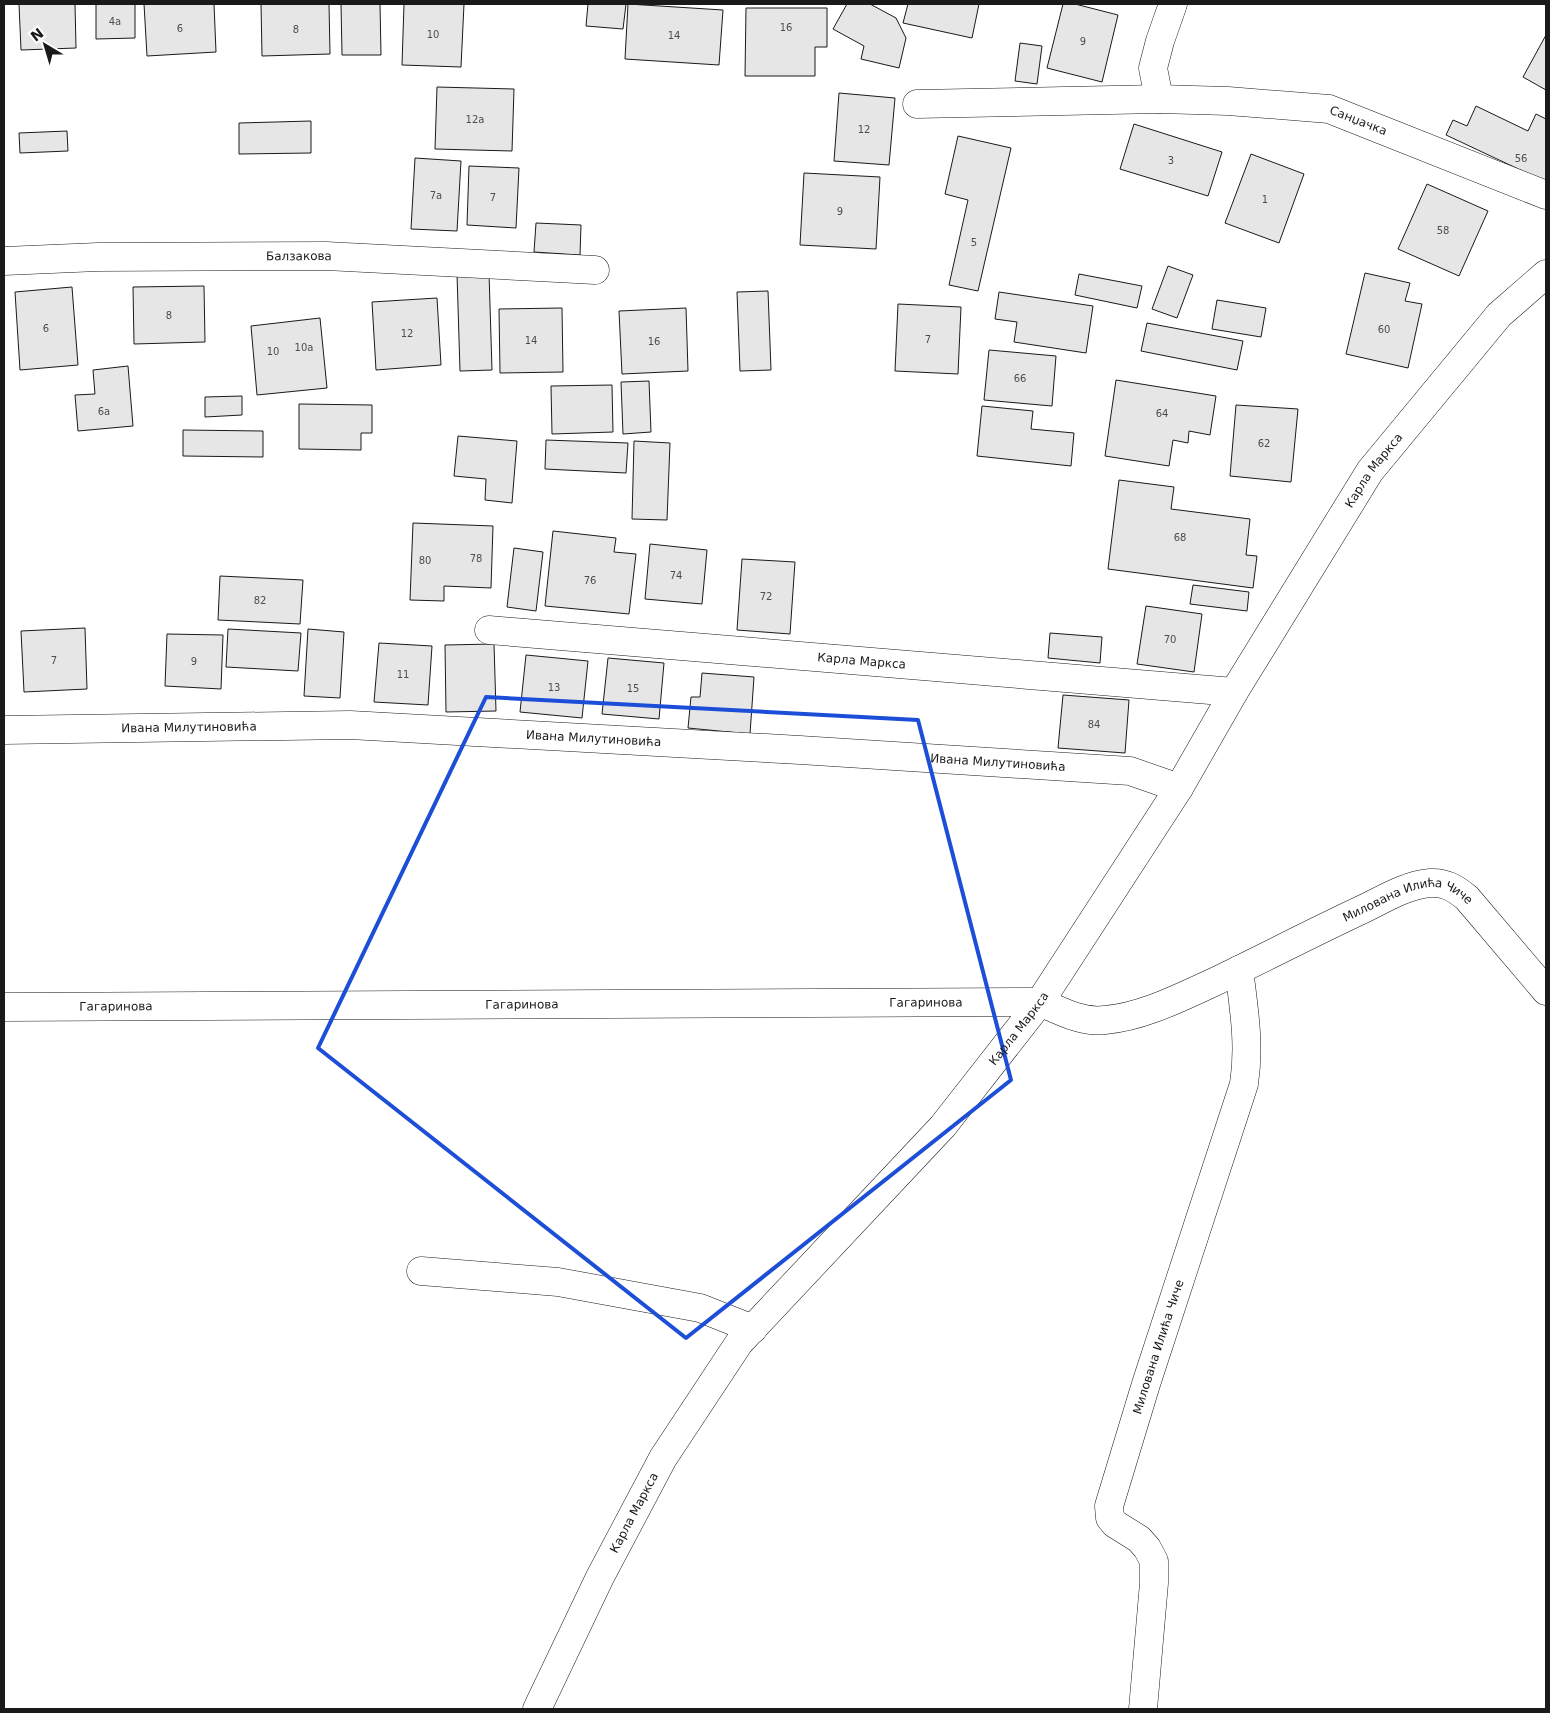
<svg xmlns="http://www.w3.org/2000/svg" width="1550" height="1713" viewBox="0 0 1550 1713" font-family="'DejaVu Sans',sans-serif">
<rect width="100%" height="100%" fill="#fff"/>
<!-- building -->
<g fill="#e6e6e6" stroke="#1a1a1a">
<path d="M19 4H75L76 48 21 50Z"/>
<path d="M96 4H135V38L96 39Z"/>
<path d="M144 4H214L216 52 147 56Z"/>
<path d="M261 4H329L330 54 262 56Z"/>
<path d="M341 4H380L381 55H342Z"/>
<path d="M404 4H464L461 67 402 65Z"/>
<path d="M588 4H626L623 29 586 26Z"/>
<path d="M628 4 723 10 719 65 625 59Z"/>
<path d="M847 4H870L896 18 906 38 899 68 861 59 864 46 833 29Z"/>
<path d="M908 4H979L972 38 903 23Z"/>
<path d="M1063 4H1075L1118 15 1102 82 1047 68Z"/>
<path d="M746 8H827V47H815V76H745Z"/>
<path d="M1546 35V90L1523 77Z"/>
<path d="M1020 43 1042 46 1037 84 1015 81Z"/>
<path d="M437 87 514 89 512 151 435 149Z"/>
<path d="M839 93 895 98 889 165 834 161Z"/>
<path d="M1476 106 1528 131 1536 114 1546 119V182L1446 135 1453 120 1467 126Z"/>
<path d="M311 121V153L239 154V123Z"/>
<path d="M1134 124 1222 152 1208 196 1120 169Z"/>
<path d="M67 131 68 151 20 153 19 133Z"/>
<path d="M958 136 1011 148 978 291 949 285 968 200 945 194Z"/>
<path d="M1251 154 1304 174 1279 243 1225 223Z"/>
<path d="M415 158 461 161 457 231 411 229Z"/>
<path d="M469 166 519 168 516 228 467 225Z"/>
<path d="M804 173 880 177 876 249 800 245Z"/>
<path d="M1427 184 1488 211 1459 276 1398 249Z"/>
<path d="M536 223 581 225 580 255 534 252Z"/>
<path d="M1168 266 1193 275 1177 318 1152 309Z"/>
<path d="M489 273 492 370 460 371 457 274Z"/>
<path d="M1365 273 1410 283 1405 301 1422 304 1408 368 1346 354Z"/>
<path d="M1079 274 1142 286 1137 308 1075 295Z"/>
<path d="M204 286 205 342 134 344 133 287Z"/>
<path d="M72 287 78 365 20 370 15 292Z"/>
<path d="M768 291 771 370 740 371 737 292Z"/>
<path d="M999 292 1093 306 1086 353 1014 342 1017 322 995 319Z"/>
<path d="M437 298 441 365 376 370 372 302Z"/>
<path d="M1217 300 1266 308 1261 337 1212 329Z"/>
<path d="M898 304 961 307 958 374 895 371Z"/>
<path d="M562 308 563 372 500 373 499 309Z"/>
<path d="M686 308 688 371 622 374 619 311Z"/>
<path d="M320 318 327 388 257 395 251 326Z"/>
<path d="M1147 323 1243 341 1237 370 1141 351Z"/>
<path d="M989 350 1056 356 1052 406 984 400Z"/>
<path d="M128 366 133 426 78 431 75 395 95 394 93 370Z"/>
<path d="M1116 380 1216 396 1210 435 1189 431 1188 443 1173 440 1169 466 1105 456Z"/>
<path d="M649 381 651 432 623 434 621 382Z"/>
<path d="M612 385 613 432 552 434 551 386Z"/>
<path d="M242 396V415L205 417V397Z"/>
<path d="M299 404 372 405V433H361V450L299 449Z"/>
<path d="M1236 405 1298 409 1291 482 1230 476Z"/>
<path d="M982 406 1033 411 1031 429 1074 433 1071 466 977 456Z"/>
<path d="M183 430 263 431V457L183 456Z"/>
<path d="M458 436 517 441 512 503 485 500 486 479 454 476Z"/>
<path d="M546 440 628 443 626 473 545 469Z"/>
<path d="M634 441 670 443 667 520 632 519Z"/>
<path d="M1119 480 1174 487 1171 509 1250 519 1246 555 1257 556 1253 588 1108 569Z"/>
<path d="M413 523 493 526 491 588 444 586V601L410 600Z"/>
<path d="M553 531 616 538 614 552 636 554 629 614 545 606Z"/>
<path d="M650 544 707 550 702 604 645 599Z"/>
<path d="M514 548 543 552 536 611 507 607Z"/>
<path d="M742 559 795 562 790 634 737 630Z"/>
<path d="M220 576 303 580 300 624 218 620Z"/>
<path d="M1193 585 1249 592 1247 611 1190 604Z"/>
<path d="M1146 606 1202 614 1194 672 1137 664Z"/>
<path d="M85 628 87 689 24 692 21 631Z"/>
<path d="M228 629 301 633 298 671 226 667Z"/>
<path d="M308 629 344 632 340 698 304 696Z"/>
<path d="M1050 633 1102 637 1100 663 1048 658Z"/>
<path d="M167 634 223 635 221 689 165 686Z"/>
<path d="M379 643 432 646 428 705 374 702Z"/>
<path d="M494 644 496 711 446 712 445 645Z"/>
<path d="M526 655 588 661 582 718 520 712Z"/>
<path d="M608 658 664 663 659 719 602 714Z"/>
<path d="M702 673 754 677 750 734 688 728 691 697H700Z"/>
<path d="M1063 695 1129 700 1125 753 1058 748Z"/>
</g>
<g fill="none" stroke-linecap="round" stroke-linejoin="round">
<!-- street casing -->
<g stroke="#1a1a1a" stroke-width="29">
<g id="street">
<path d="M1159 99 1153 68 1160 41 1173 4"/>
<path id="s1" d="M917 104 1159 99 1228 101 1329 109 1546 195"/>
<path id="s2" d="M4 261 98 257 326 256 595 270"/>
<path id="s3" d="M489 630 1234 692"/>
<path id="s4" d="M4 730 350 725 800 750 1130 771 1179 788"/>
<path id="s5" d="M4 1007 1040 1002C1061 1011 1082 1023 1105 1020 1142 1017 1179 998 1212 983 1262 959 1310 934 1359 911 1381 901 1405 885 1430 883 1445 882 1455 888 1467 898L1546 991"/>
<path d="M421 1271 558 1282 700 1308 753 1329"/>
<path id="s6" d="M537 1709 600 1577 663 1458 739 1343 943 1126 1040 1002 1179 788 1234 692 1370 471 1499 315 1546 274"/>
<path id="s7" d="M1143 1709 1154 1583V1561L1147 1548 1139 1539 1115 1524 1110 1518 1109 1506 1146 1384 1244 1084C1250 1045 1244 1009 1239 970"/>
</g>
</g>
<!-- street -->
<use href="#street" stroke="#fff" stroke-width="28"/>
</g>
<!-- marked area -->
<path fill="none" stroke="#1d4ed8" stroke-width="4" stroke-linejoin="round" d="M486 697 918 720 1011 1080 686 1338 318 1048Z"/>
<g text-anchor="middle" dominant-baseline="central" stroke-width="4" stroke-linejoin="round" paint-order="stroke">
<!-- number labels -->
<g font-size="10" fill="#4d4d4d">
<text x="115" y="21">4a</text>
<text x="786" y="27">16</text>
<text x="180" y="28">6</text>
<text x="296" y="29">8</text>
<text x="433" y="34">10</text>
<text x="674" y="35">14</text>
<text x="1083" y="41">9</text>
<text x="475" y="119">12a</text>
<text x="864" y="129">12</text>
<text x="1521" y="158">56</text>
<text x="1171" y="160">3</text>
<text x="436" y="195">7a</text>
<text x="493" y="197">7</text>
<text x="1265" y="199">1</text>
<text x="840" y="211">9</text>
<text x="1443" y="230">58</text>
<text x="974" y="242">5</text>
<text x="169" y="315">8</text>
<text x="46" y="328">6</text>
<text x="1384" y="329">60</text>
<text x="407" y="333">12</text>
<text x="928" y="339">7</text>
<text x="531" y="340">14</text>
<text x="654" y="341">16</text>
<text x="304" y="347">10a</text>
<text x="273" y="351">10</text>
<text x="1020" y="378">66</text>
<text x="104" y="411">6a</text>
<text x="1162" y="413">64</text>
<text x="1264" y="443">62</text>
<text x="1180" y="537">68</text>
<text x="476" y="558">78</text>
<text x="425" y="560">80</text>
<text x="676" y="575">74</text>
<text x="590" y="580">76</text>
<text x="766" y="596">72</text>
<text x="260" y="600">82</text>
<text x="1170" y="639">70</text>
<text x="54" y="660">7</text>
<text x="194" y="661">9</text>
<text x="403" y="674">11</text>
<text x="554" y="687">13</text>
<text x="633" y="688">15</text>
<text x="1094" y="724">84</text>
</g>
<!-- street labels -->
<g font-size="12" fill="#1a1a1a" stroke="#fff">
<text stroke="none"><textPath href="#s1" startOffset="444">Санџачка</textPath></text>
<text stroke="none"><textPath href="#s2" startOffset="295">Балзакова</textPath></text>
<text stroke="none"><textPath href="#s6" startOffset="1502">Карла Маркса</textPath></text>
<text stroke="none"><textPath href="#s3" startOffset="374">Карла Маркса</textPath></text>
<text stroke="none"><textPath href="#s4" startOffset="185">Ивана Милутиновића</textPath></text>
<text stroke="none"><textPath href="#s4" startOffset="590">Ивана Милутиновића</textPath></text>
<text stroke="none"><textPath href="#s4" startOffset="995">Ивана Милутиновића</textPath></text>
<text stroke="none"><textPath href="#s5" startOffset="1435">Милована Илића Чиче</textPath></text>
<text stroke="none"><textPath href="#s5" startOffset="922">Гагаринова</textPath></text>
<text stroke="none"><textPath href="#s5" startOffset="518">Гагаринова</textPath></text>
<text stroke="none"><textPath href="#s5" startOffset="112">Гагаринова</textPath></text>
<text stroke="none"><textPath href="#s6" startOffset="840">Карла Маркса</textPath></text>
<text stroke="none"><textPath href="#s7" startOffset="390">Милована Илића Чиче</textPath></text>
<text stroke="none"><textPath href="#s6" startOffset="219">Карла Маркса</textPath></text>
</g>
</g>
<!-- border -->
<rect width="1550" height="1713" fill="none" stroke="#1a1a1a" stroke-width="10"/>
<!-- north arrow -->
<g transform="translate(45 45) rotate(322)" stroke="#ffffff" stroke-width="4" paint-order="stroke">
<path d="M0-4L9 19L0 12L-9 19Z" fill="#1a1a1a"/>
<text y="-8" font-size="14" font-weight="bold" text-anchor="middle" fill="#1a1a1a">N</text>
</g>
</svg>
